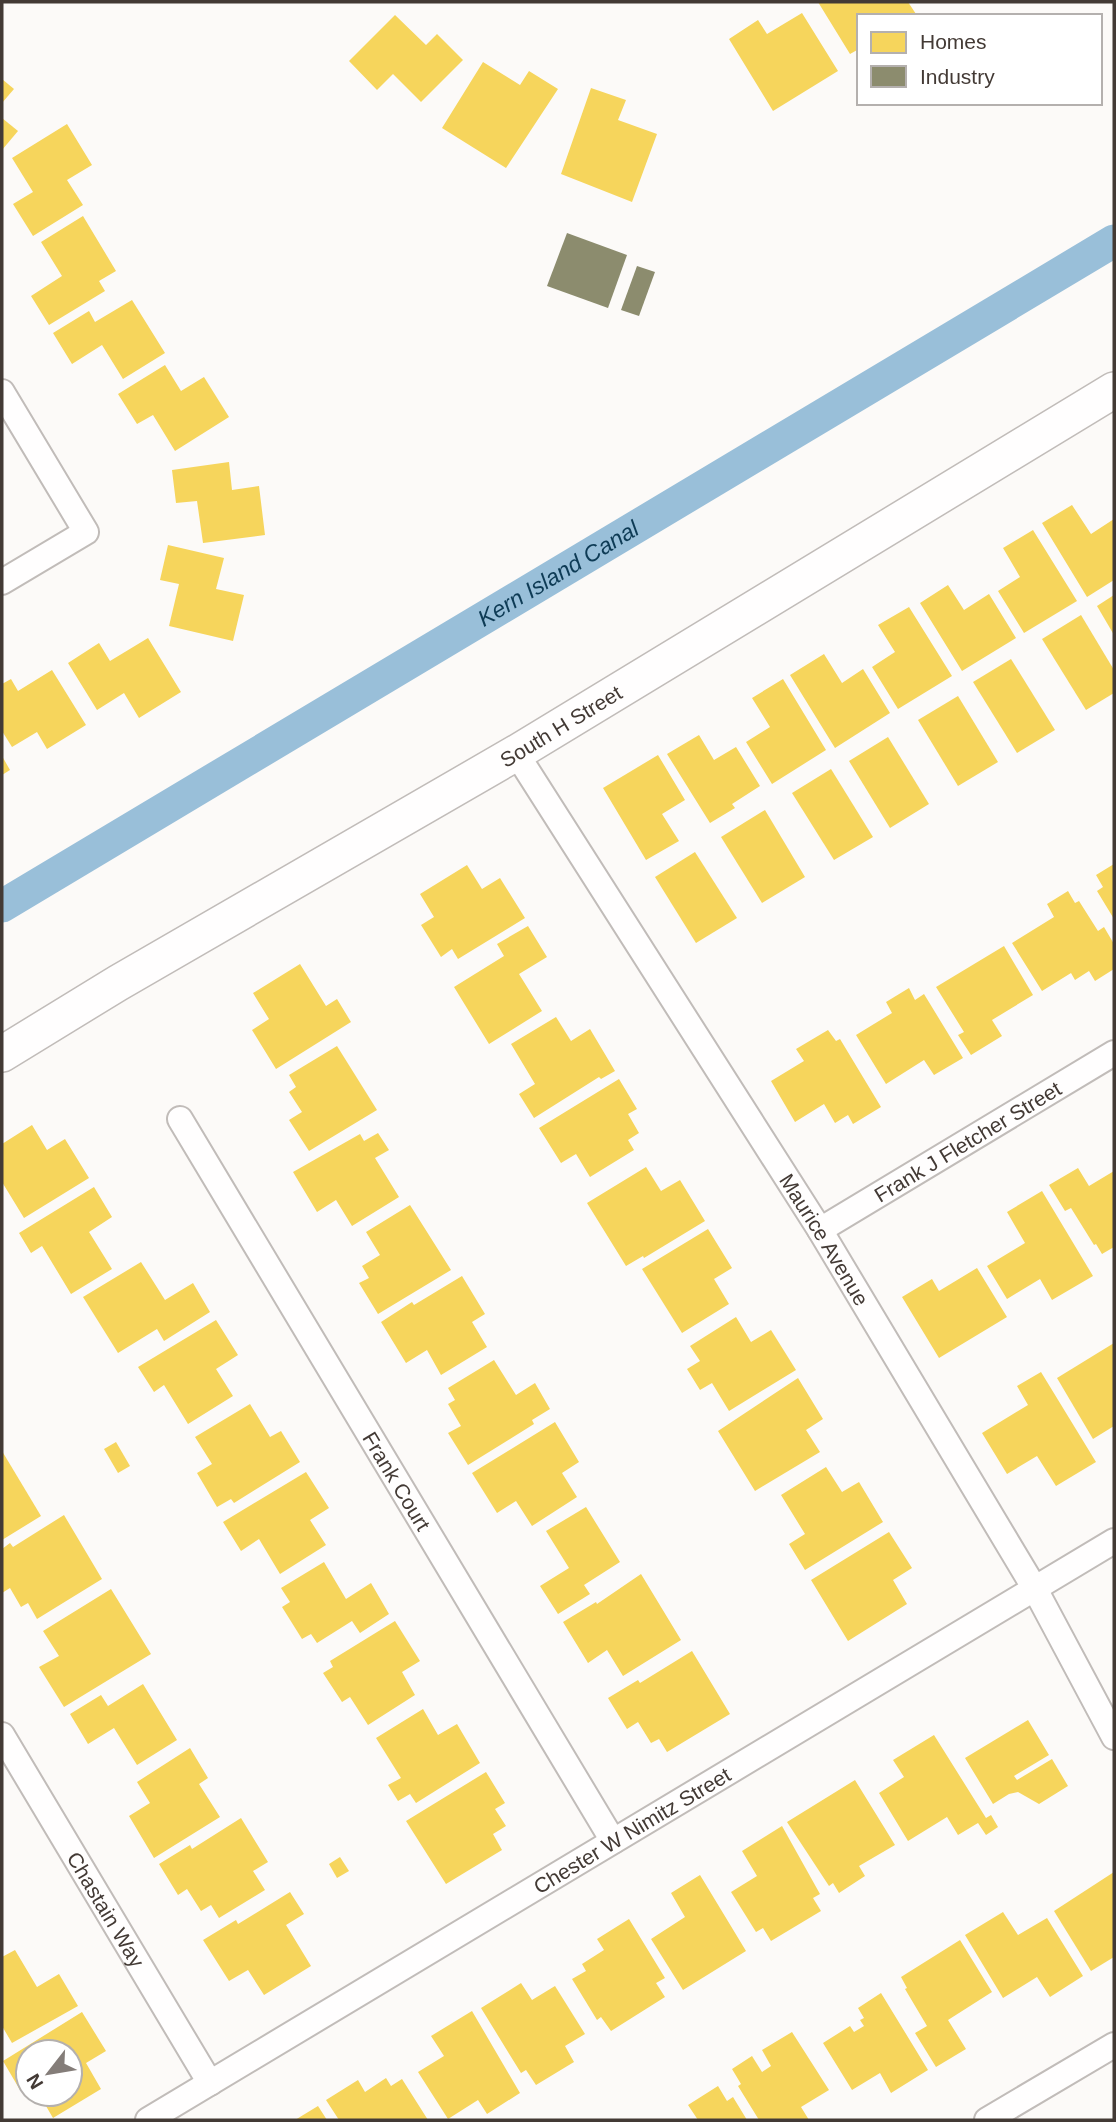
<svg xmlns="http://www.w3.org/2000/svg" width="1116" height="2122" viewBox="0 0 1116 2122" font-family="Helvetica,sans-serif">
<rect width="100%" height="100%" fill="#fcfaf8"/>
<!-- homes -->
<g fill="#f6d55c">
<path d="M818 2H908L916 14 912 16H859V49L850 54Z"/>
<path d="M802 13 838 71 773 111 729 39 758 20 767 34Z"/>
<path d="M395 15 426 45 437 34 463 60 421 102 393 74 377 90 349 61Z"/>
<path d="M483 62 520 85 529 71 558 89 506 168 442 128Z"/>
<path d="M2 79 14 89 2 103Z"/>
<path d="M591 88 626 100 618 120 657 134 632 202 561 174Z"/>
<path d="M2 118 18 131 2 150Z"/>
<path d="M67 124 92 165 67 180 83 205 33 236 13 204 33 192 12 158Z"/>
<path d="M83 216 116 271 99 281 105 291 49 325 31 296 62 276 41 242Z"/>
<path d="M132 300 165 353 123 379 102 345 72 364 53 333 89 311 95 322Z"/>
<path d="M165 365 181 391 204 377 229 417 175 451 153 415 137 424 118 394Z"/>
<path d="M229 462 232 490 259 486 265 535 203 543 197 501 176 503 172 470Z"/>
<path d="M1072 505 1091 534 1114 519V580L1087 597 1042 523Z"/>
<path d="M1033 530 1077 601 1024 633 998 591 1020 577 1003 548Z"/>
<path d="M168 545 224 558 216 589 244 595 233 641 169 626 179 584 160 580Z"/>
<path d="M948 585 964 610 989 594 1016 638 962 671 920 603Z"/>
<path d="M1114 595V635L1097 606Z"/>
<path d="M909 607 952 676 898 709 872 667 895 652 878 625Z"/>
<path d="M1081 615 1114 670V693L1086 710 1042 639Z"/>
<path d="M148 638 181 692 139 718 124 693 97 710 68 663 99 643 110 661Z"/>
<path d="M824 654 842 683 863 669 890 713 835 748 790 675Z"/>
<path d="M1011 659 1055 730 1017 753 973 682Z"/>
<path d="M52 670 86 725 47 749 37 732 12 747 2 731V684L11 679 18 691Z"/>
<path d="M783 679 826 750 772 784 746 742 770 727 752 698Z"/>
<path d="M958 696 998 762 958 786 918 720Z"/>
<path d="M699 735 714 760 736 747 760 786 732 804 735 808 710 823 667 754Z"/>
<path d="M888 737 929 804 890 828 849 761Z"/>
<path d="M658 755 685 800 662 814 679 841 646 860 603 788Z"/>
<path d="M2 756 10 770 2 775Z"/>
<path d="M831 769 873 837 834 860 792 793Z"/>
<path d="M765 810 805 877 762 903 721 837Z"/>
<path d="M695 852 737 918 696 943 655 877Z"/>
<path d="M1114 864V919L1097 891 1103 887 1096 875Z"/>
<path d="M467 865 482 889 500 878 525 918 458 959 452 949 441 957 421 925 434 917 420 894Z"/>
<path d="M1068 891 1075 903 1079 901 1098 931 1104 927 1114 944V969L1095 981 1089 971 1075 980 1071 973 1042 991 1012 943 1054 917 1047 904Z"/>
<path d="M528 926 547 957 519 974 542 1011 489 1044 454 987 504 956 497 944Z"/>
<path d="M1004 946 1033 995 992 1020 1002 1036 971 1055 958 1035 964 1032 936 987Z"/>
<path d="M300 964 326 1006 337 999 351 1022 276 1069 252 1030 269 1019 253 993Z"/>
<path d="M909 988 915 1000 924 994 963 1058 934 1075 924 1060 886 1084 856 1035 892 1013 886 1002Z"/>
<path d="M556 1017 571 1041 590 1029 615 1071 601 1079 599 1077 534 1118 519 1094 535 1084 511 1044Z"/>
<path d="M828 1030 836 1041 840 1039 881 1107 853 1124 848 1115 835 1123 824 1104 795 1122 771 1081 804 1061 796 1049Z"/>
<path d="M337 1046 377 1110 309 1151 289 1120 302 1112 289 1092 296 1087 289 1075Z"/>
<path d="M619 1079 637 1109 628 1114 639 1133 628 1140 634 1150 590 1177 576 1154 561 1163 539 1128Z"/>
<path d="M32 1125 47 1150 65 1139 89 1178 24 1218 2 1182V1144Z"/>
<path d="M378 1133 389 1150 375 1158 399 1197 352 1226 336 1200 317 1212 293 1172 360 1134 364 1141Z"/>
<path d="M646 1167 661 1191 680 1180 705 1221 644 1258 643 1256 626 1266 587 1203Z"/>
<path d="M1078 1168 1089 1186 1114 1171V1247L1102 1254 1096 1244 1094 1245 1071 1208 1065 1211 1049 1185Z"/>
<path d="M94 1187 112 1217 89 1232 112 1269 71 1294 42 1246 31 1253 19 1233Z"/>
<path d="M1042 1191 1093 1276 1052 1300 1040 1279 1007 1299 987 1266 1025 1243 1007 1212Z"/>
<path d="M410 1205 451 1270 378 1314 359 1283 369 1278 362 1266 380 1255 366 1232Z"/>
<path d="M708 1229 732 1268 714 1279 729 1304 682 1333 642 1269Z"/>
<path d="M141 1262 165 1300 193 1283 210 1312 164 1341 157 1329 118 1353 83 1297Z"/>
<path d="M977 1268 1007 1317 939 1358 902 1297 932 1279 939 1291Z"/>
<path d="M462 1276 485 1314 472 1322 487 1347 441 1375 427 1350 406 1363 381 1322 412 1302 414 1305Z"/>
<path d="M736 1317 751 1342 771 1330 796 1370 729 1411 712 1383 700 1390 687 1369 700 1361 690 1346Z"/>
<path d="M216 1320 238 1355 216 1369 233 1396 188 1424 164 1385 154 1392 138 1367Z"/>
<path d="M1114 1343V1426L1093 1439 1057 1378Z"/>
<path d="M494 1360 516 1395 535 1383 550 1409 532 1420 534 1424 468 1465 448 1433 461 1426 448 1404 455 1400 448 1388Z"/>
<path d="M1041 1372 1096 1462 1056 1486 1037 1456 1007 1474 982 1433 1028 1405 1017 1386Z"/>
<path d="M798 1378 823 1419 806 1430 820 1452 755 1491 718 1431Z"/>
<path d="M250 1404 270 1437 281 1431 300 1462 234 1503 231 1499 217 1507 197 1473 212 1464 195 1437Z"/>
<path d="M555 1422 579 1462 562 1473 577 1497 532 1526 516 1501 497 1513 472 1473Z"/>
<path d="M116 1442 130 1466 118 1473 104 1449Z"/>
<path d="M2 1451 41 1516 2 1540Z"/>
<path d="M826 1467 842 1492 859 1482 883 1522 805 1570 789 1544 805 1534 781 1495Z"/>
<path d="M306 1472 329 1508 310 1520 326 1545 280 1574 259 1539 241 1551 223 1522Z"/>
<path d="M586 1507 620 1562 584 1585 590 1594 558 1614 540 1586 569 1568 546 1531Z"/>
<path d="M64 1515 102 1579 37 1619 28 1603 21 1607 10 1588 2 1593V1549L10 1543 13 1547Z"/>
<path d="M889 1532 912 1568 893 1580 907 1604 848 1641 811 1580Z"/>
<path d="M324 1562 346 1599 371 1583 389 1614 360 1633 352 1621 317 1643 311 1634 302 1639 282 1607 290 1602 281 1588Z"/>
<path d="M641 1574 681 1640 623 1676 607 1650 588 1663 563 1622 596 1602 597 1604Z"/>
<path d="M111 1589 151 1654 64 1707 39 1667 59 1656 43 1631Z"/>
<path d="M395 1621 420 1661 402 1672 415 1695 368 1725 350 1697 342 1702 323 1673 333 1667 330 1661Z"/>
<path d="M692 1651 730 1714 667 1752 659 1739 651 1743 638 1722 627 1729 608 1698 638 1680 640 1683Z"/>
<path d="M143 1684 177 1740 137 1765 114 1728 88 1744 70 1714 101 1695 108 1706Z"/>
<path d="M423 1709 438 1735 457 1724 480 1763 416 1803 410 1794 398 1801 388 1785 401 1778 376 1738Z"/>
<path d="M1028 1720 1049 1755 1014 1776 1017 1780 1052 1759 1068 1786 1039 1804 1018 1792 1009 1794 993 1804 965 1758Z"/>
<path d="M934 1735 986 1818 991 1815 998 1827 986 1835 978 1823 958 1835 947 1817 908 1841 879 1793 904 1777 893 1760Z"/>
<path d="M190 1748 208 1778 199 1784 220 1817 154 1858 129 1816 150 1803 137 1782Z"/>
<path d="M486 1772 505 1803 495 1809 506 1826 493 1834 502 1850 446 1884 406 1821Z"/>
<path d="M855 1780 895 1845 859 1866 865 1876 839 1893 833 1883 829 1886 787 1822Z"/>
<path d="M241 1818 268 1862 253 1871 265 1890 219 1918 211 1905 201 1911 187 1889 178 1895 159 1864 190 1845 192 1849Z"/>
<path d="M782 1826 820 1894 813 1898 821 1911 771 1941 763 1928 756 1932 731 1892 757 1876 742 1851Z"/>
<path d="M340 1857 349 1871 337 1878 329 1864Z"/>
<path d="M1114 1872V1957L1091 1971 1054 1911Z"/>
<path d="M700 1875 746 1951 683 1990 651 1939 685 1917 671 1893Z"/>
<path d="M290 1892 304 1914 286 1925 311 1966 264 1995 248 1970 229 1981 203 1940 236 1920 238 1924Z"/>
<path d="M1003 1912 1018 1935 1047 1918 1083 1976 1050 1997 1037 1977 1003 1998 965 1935Z"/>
<path d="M629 1919 665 1978 656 1983 665 1997 611 2031 601 2017 597 2020 572 1979 586 1971 582 1964 604 1950 597 1939Z"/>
<path d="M960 1940 992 1992 948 2020 966 2049 936 2067 915 2033 927 2026 905 1989 907 1988 901 1977Z"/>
<path d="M15 1950 37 1987 59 1974 78 2006 12 2043 2 2026V1957Z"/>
<path d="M521 1983 532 2000 555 1986 585 2034 565 2046 574 2062 536 2085 526 2070 521 2073 481 2008Z"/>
<path d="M881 1993 928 2070 891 2093 880 2073 852 2090 823 2043 850 2026 854 2032 864 2026 860 2020 864 2018 858 2008Z"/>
<path d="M472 2011 520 2093 487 2114 478 2100 448 2119 418 2072 444 2056 431 2036Z"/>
<path d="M82 2012 106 2051 86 2063 101 2089 53 2118 39 2094H70V2052H28V2085L20 2090 3 2061Z"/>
<path d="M792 2032 829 2090 801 2107 809 2120H759L738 2086 741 2084 732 2069 752 2056 762 2072 771 2066 762 2050Z"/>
<path d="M386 2078 391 2086 402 2079 428 2120H339L326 2100 358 2080 365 2092Z"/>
<path d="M718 2086 727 2101 733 2097 747 2120H698L688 2105Z"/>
<path d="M318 2106 327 2120H295Z"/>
</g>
<!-- industry -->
<g fill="#8c8c6e">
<path d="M567 233 627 255 608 308 547 286Z"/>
<path d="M637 266 655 272 639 316 621 310Z"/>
</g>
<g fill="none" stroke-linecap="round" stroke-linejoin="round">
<!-- canal -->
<path stroke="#99bfd9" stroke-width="33" id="s1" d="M2 906 1114 241"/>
<!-- street casing -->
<g stroke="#c1bcb9" stroke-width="28">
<g id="street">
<path d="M2 392 86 532 2 582"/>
<path id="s2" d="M516 753 820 1230 1035 1589 1114 1737"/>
<path id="s3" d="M180 1119 613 1841"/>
<path id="s4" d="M820 1230 1114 1053"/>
<path id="s5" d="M2 1735 210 2083"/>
<path id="s6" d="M148 2120 1114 1541"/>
<path d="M987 2120 1114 2045"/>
</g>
</g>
<!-- secondary casing -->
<g stroke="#c1bcb9" stroke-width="38">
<g id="secondary">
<path id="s7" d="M2 1054 118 983 516 753 1114 390"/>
</g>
</g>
<!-- street -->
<use href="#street" stroke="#fffefe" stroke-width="24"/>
<!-- secondary -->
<use href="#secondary" stroke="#fffefe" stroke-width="35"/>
</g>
<g text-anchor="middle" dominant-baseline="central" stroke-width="7" stroke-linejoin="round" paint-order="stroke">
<!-- street labels -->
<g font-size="21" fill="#433a35" stroke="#fff">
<text stroke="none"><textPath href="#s7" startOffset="648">South H Street</textPath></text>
<text stroke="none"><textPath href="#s4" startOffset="172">Frank J Fletcher Street</textPath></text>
<text stroke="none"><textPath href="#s2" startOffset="576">Maurice Avenue</textPath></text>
<text stroke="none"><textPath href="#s3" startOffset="422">Frank Court</textPath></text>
<text stroke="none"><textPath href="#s6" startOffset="564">Chester W Nimitz Street</textPath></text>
<text stroke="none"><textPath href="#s5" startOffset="203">Chastain Way</textPath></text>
</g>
<!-- water labels -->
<g font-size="23" font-style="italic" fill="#0e3b55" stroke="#fff">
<text stroke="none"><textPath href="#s1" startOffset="648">Kern Island Canal</textPath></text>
</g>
</g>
<!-- border -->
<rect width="1116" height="2122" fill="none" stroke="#433a35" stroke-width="7"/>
<!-- legend -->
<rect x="857" y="14" width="245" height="91" fill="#ffffff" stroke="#b4b0ae" stroke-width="2"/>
<rect x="871" y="32" width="35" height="21" fill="#f6d55c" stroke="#b4b0ae" stroke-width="2"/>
<text x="920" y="49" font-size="21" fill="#433a35">Homes</text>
<rect x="871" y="66" width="35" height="21" fill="#8c8c6e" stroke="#b4b0ae" stroke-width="2"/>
<text x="920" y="84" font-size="21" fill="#433a35">Industry</text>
<!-- north arrow -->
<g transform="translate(49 2073) rotate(239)"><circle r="33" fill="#ffffff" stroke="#b4b0ae" stroke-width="2"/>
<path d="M0-5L12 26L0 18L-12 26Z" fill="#847d79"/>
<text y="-10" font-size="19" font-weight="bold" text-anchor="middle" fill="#433a35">N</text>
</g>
</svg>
